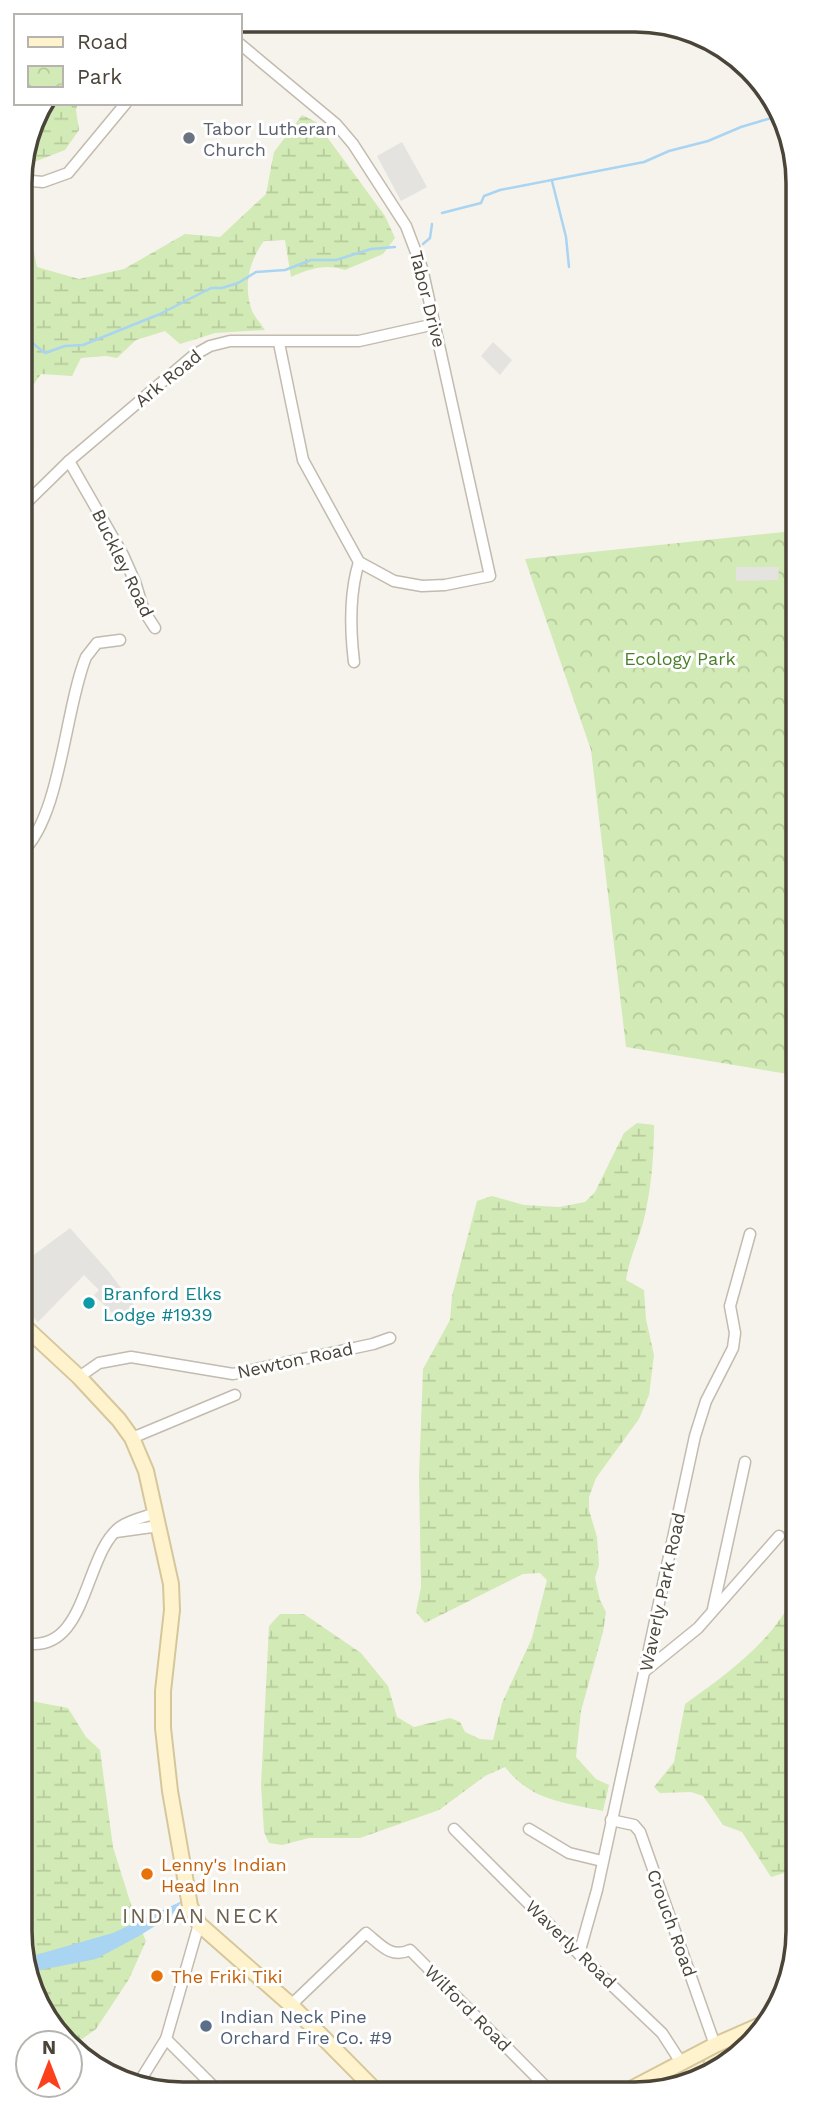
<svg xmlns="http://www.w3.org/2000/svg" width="817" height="2113" viewBox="0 0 817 2113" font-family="'Work Sans',sans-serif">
<defs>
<pattern id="wetland-marsh" width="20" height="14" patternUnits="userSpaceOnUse" patternTransform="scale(1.75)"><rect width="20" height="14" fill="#d2eab5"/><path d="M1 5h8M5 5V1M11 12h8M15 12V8" fill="none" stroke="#b6ca9c"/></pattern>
<pattern id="sand-dots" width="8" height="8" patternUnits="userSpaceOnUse" patternTransform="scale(1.75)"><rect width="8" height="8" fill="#f9efc9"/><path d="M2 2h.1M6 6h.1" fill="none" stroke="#d7cead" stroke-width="1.8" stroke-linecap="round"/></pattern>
<pattern id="park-crowns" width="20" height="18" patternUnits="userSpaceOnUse" patternTransform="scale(1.75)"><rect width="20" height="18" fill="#d2eab5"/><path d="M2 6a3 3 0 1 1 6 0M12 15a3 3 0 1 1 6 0" fill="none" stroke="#b6ca9c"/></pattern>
</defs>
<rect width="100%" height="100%" fill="#f6f3ec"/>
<!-- wetland -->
<g fill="url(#wetland-marsh)">
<path d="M41 103H78L76 110 79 130 65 150 34 162 23 160 36 110Z"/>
<path d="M302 115 316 122 385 216 395 238 383 254 345 270C326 263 308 269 291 277L285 240 264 241C249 261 243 286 252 311 255 317 261 324 265 330L215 333 180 344 165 331 136 340 117 358 106 356 81 358 72 376 41 374 24 398 25 411 20 427V239L33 247 37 267 79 279 124 269 185 234 220 237 266 194 274 152Z"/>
<path d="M637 1123 654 1125C654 1157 651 1192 643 1223 637 1243 629 1260 626 1280L644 1290 646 1319 654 1355 649 1395 639 1419 596 1478 589 1497V1510L597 1537 599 1565 595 1578 600 1600 606 1612 603 1632 581 1711 576 1757 596 1779 609 1785 603 1811C562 1802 532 1801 505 1767L485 1776 439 1810 360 1838H309L282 1845 269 1843 264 1832 261 1785 269 1626 280 1614H304L361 1653 388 1686 397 1717 414 1727 450 1718 460 1722 465 1732 480 1739 493 1740 502 1703 532 1638 547 1580 540 1573 523 1574 425 1623 416 1612 421 1587 419 1477 423 1369 450 1320 452 1296 477 1201 492 1196 524 1205 559 1207 585 1202 595 1192 624 1133Z"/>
<path d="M796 1591 797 1869 771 1877 742 1832 723 1825 703 1796 691 1792 660 1793 654 1787 674 1762 685 1704C727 1674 775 1640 796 1591Z"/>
<path d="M24 1694 31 1701 68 1708 86 1737 100 1750 113 1847 133 1911 146 1941 129 1979 96 2029 71 2047 25 1973Z"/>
</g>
<!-- sand -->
<path fill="url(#sand-dots)" d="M759 2034 758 2038 677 2088H663L679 2078 678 2073 687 2067Z"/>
<!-- park -->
<path fill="url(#park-crowns)" d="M793 531 795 1075H794L626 1047 591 750 525 559Z"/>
<!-- parking -->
<g fill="#e5e3e0">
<path d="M402 142 427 187 401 201 377 156Z"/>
<path d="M493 342 512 360 500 375 481 356Z"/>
<path d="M736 567H779L778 580 736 581Z"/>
<path d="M70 1228 109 1272 134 1305 121 1322 94 1295 99 1290 84 1275 38 1322 23 1308V1263Z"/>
</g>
<!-- water -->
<path fill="#a9d4f2" d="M182 1901 171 1916 139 1936 96 1959 25 1973V1958L113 1933Z"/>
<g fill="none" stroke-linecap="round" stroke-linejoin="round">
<!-- stream -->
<g stroke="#a9d4f2" stroke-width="2.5">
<path d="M552 181 566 237 569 267"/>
<path d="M442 213 481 203 484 196 500 190 644 162 669 151 708 141 741 127 778 116"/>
<path d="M423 244 430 238 432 224"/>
<path d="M20 336 26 338 45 353 65 346 83 345 160 314 211 288H222L238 283 256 272 285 270 311 260H336L371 249 395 247"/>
</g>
<!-- minor casing -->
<g stroke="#c2bbae" stroke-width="13">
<g id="minor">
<path d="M240 44 336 124 353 144 406 226 422 268 490 576 445 585 422 586 394 581 359 562 303 460 279 343"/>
<path d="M20 180 43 182 68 173 126 103"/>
<path d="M69 461 123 555 135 582 144 611 155 628"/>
<path d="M21 508 69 461 194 355 210 346 230 341H359L435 324"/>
<path d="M354 662C350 629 349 594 359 562"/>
<path d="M22 852C61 816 65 708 86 657L97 643 120 640"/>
<path d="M79 1377 99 1363 131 1357 233 1374 373 1344 390 1338"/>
<path d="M132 1438 235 1395"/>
<path d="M116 1532 159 1526"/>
<path d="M713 1609 745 1462"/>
<path d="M24 1643C88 1655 83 1555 120 1527 130 1520 144 1517 156 1513"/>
<path d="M645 1671 698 1628 779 1536"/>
<path d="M611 1820 634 1825 640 1832 715 2045"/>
<path d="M454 1829 579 1954 662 2033 682 2064"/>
<path d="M529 1829 569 1853 602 1861"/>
<path d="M579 1954 597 1890 695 1436 706 1401 733 1348 735 1333 730 1306 750 1234"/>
<path d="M291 2005 366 1933C381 1945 391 1959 410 1950L548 2089"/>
<path d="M166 2039 217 2090"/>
<path d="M138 2084 166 2039 199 1924"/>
</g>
</g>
<!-- secondary casing -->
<g stroke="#d6c79b" stroke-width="18">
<g id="secondary">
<path d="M23 1325 79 1377 119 1420 132 1438 146 1471 171 1584 172 1610 163 1691V1728L170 1791 190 1906 199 1924 291 2005 375 2090"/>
<path d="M633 2088 715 2045 763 2024"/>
</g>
</g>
<!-- minor -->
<use href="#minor" stroke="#fff" stroke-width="10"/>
<!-- secondary -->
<use href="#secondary" stroke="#fff3cd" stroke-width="14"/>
</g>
<!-- markers -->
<circle fill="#6b7280" stroke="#fff" stroke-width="2.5" cx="189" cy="138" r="7"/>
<circle fill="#0f9aa8" stroke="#fff" stroke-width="2.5" cx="89" cy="1303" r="7"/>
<g fill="#e8710a" stroke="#fff" stroke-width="2.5">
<circle cx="147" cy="1874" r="7"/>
<circle cx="157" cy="1976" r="7"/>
</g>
<circle fill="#5c6f8a" stroke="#fff" stroke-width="2.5" cx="206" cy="2026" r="7"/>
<g text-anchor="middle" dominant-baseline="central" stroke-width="6" stroke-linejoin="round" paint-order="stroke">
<!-- worship labels -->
<g font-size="18" fill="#5b616d" stroke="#fff" text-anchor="start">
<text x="203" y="128">Tabor Lutheran<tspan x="203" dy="21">Church</tspan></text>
</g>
<!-- street labels -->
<g font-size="18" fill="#4b4439" stroke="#fff">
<text transform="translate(428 299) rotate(76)">Tabor Drive</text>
<text transform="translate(168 378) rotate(-39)">Ark Road</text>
<text transform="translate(123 563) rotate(64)">Buckley Road</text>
<text transform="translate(295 1360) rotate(-12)">Newton Road</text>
<text transform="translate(662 1592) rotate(-78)">Waverly Park Road</text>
<text transform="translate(672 1923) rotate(70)">Crouch Road</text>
<text transform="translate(571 1944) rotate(44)">Waverly Road</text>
<text transform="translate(468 2008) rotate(45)">Wilford Road</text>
</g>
<!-- park labels -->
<g font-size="18" fill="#4a7f2a" stroke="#fff">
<text x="680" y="658">Ecology Park</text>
</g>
<!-- culture labels -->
<g font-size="18" fill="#0d838f" stroke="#fff" text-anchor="start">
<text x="103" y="1293">Branford Elks<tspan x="103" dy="21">Lodge #1939</tspan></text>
</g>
<!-- food labels -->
<g font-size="18" fill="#c56008" stroke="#fff" text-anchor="start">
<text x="161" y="1864">Lenny's Indian<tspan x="161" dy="21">Head Inn</tspan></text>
<text x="171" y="1976">The Friki Tiki</text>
</g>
<!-- service labels -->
<g font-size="18" fill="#4e5e75" stroke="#fff" text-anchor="start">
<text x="220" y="2016">Indian Neck Pine<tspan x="220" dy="21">Orchard Fire Co. #9</tspan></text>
</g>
<!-- quarter labels -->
<g font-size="21" letter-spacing="2" fill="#6e6250" stroke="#fff">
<text x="201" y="1915">INDIAN NECK</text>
</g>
</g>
<!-- crop -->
<path d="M0 0H817V2113H0ZM183 32H635A151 151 0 0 1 786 183V1931A151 151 0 0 1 635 2082H183A151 151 0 0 1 32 1931V183A151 151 0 0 1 183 32Z" fill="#fff" fill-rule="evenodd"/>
<path fill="none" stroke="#4b4439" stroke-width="3.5" d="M183 32H635A151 151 0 0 1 786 183V1931A151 151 0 0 1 635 2082H183A151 151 0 0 1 32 1931V183A151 151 0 0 1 183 32Z"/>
<!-- legend -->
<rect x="14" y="14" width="228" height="91" fill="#ffffff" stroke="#b7b4b0" stroke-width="2"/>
<rect x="28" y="37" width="35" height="10" fill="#fff3cd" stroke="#b7b4b0" stroke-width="2"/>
<text x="77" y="49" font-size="21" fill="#4b4439">Road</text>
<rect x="28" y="66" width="35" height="21" fill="url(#park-crowns)" stroke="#b7b4b0" stroke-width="2"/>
<text x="77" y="84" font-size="21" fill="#4b4439">Park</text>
<!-- north arrow -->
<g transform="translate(49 2064)"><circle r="33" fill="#ffffff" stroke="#b7b4b0" stroke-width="2"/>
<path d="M0-5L12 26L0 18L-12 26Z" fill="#fc3f1d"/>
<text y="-10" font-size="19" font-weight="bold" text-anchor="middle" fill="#4b4439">N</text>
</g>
</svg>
